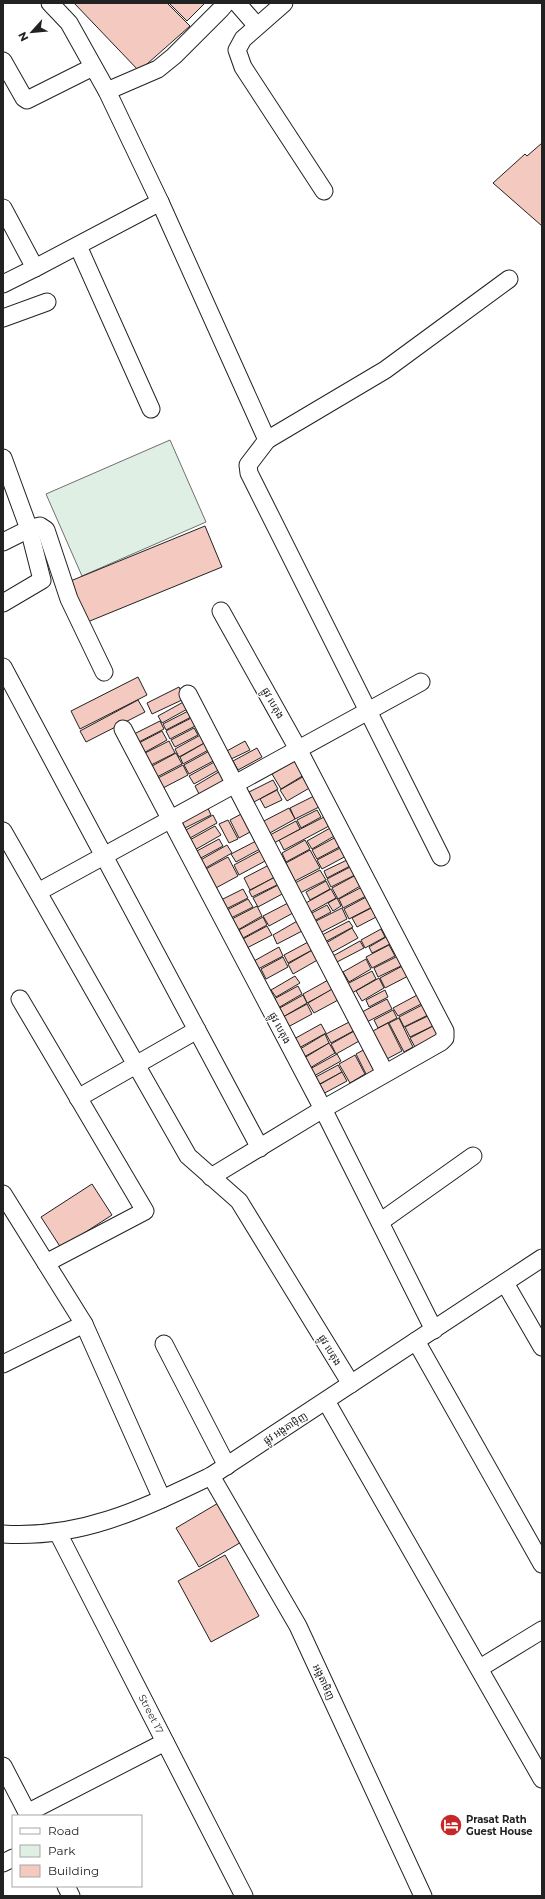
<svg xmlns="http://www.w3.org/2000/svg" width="545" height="1899" viewBox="0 0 545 1899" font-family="Montserrat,'Noto Sans Khmer',sans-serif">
<rect width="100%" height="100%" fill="#fff"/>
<!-- green -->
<path fill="#e0efe3" stroke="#6f6f6f" d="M170 440 206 522 82 576 46 494Z"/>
<!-- building -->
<g fill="#f3c9c0" stroke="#222">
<path d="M74 3H167L190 26 139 71Z"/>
<path d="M169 3H205L187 21Z"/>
<path d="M542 143V226L493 183 525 154 527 156Z"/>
<path d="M205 526 222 567 85 623 68 582Z"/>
<path d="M138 677 147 695 80 729 71 711Z"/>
<path d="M179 687 184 699 152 714 147 703Z"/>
<path d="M138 700 145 712 86 742 80 731Z"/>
<path d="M187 700 191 707 162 723 158 716Z"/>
<path d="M192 709 195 715 166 730 163 724Z"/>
<path d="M197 715 201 723 170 739 166 731Z"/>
<path d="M160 721 164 729 135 744 132 735Z"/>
<path d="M194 728 198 735 175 747 171 740Z"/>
<path d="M162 731 167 740 140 755 135 745Z"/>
<path d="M204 733 208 741 179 757 175 749Z"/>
<path d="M169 741 175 753 149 766 143 754Z"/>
<path d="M208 741 212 748 183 764 180 757Z"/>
<path d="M245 741 250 750 229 760 225 752Z"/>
<path d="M257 748 262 757 238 770 233 761Z"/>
<path d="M213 749 217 759 189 774 184 765Z"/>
<path d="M176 753 182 764 157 777 152 766Z"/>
<path d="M218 760 222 768 194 784 189 776Z"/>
<path d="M295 760 304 775 281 789 272 774Z"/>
<path d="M183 765 188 775 163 788 158 778Z"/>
<path d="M222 770 228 780 200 796 195 786Z"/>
<path d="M306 775 313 786 287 801 280 790Z"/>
<path d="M273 780 278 789 254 802 249 792Z"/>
<path d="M277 790 282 800 265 808 260 799Z"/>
<path d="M314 796 319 807 295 819 290 808Z"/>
<path d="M207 806 211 815 185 828 181 820Z"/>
<path d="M289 808 295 819 268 834 262 822Z"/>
<path d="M317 810 321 817 301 828 297 820Z"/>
<path d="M243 813 252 831 239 838 230 820Z"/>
<path d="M213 815 217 823 190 838 186 830Z"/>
<path d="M324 817 329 826 284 850 279 840Z"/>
<path d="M228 820 238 839 229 843 219 824Z"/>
<path d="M296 821 300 829 274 843 270 835Z"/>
<path d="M215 826 221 835 193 851 188 841Z"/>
<path d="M332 827 336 835 312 849 307 841Z"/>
<path d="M338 836 343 845 317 859 312 850Z"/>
<path d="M219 839 223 846 199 859 195 852Z"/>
<path d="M305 840 310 849 286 862 282 853Z"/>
<path d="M256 841 260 849 236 862 231 854Z"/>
<path d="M227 845 232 853 202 870 197 862Z"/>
<path d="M344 846 348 855 322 869 317 860Z"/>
<path d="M262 850 267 860 239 875 234 865Z"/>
<path d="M310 850 320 868 295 881 286 863Z"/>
<path d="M228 857 238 876 214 889 204 870Z"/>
<path d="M349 859 352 865 327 878 324 871Z"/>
<path d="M269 865 275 877 250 890 244 878Z"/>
<path d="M352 866 357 874 331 887 327 879Z"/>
<path d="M320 870 326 880 300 893 295 883Z"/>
<path d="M356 875 362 885 338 899 332 888Z"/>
<path d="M275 877 279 884 252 897 249 891Z"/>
<path d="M326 881 330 889 310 900 306 892Z"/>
<path d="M280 884 284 893 258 907 253 898Z"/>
<path d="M364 886 368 895 343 908 339 899Z"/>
<path d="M243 889 248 898 224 910 219 901Z"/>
<path d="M331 889 336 898 309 913 304 904Z"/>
<path d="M370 895 376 905 349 919 344 909Z"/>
<path d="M337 898 341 906 333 911 328 903Z"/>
<path d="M248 899 253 907 229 919 225 911Z"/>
<path d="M288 903 293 913 269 926 263 916Z"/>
<path d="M327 905 331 912 314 921 310 914Z"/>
<path d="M377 905 382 914 357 927 352 918Z"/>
<path d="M257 906 262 916 236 931 230 920Z"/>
<path d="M342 908 347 919 320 933 314 922Z"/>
<path d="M263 917 267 925 243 938 239 930Z"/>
<path d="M299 920 304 930 277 944 273 935Z"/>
<path d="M349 921 353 927 325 942 322 935Z"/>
<path d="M267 926 272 935 245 949 241 940Z"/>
<path d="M352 928 358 938 331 953 326 943Z"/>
<path d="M381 929 385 937 365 948 361 940Z"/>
<path d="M386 937 390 944 372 953 369 947Z"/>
<path d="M310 941 314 949 288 963 284 955Z"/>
<path d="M360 941 364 948 337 962 333 956Z"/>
<path d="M389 945 395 956 372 968 366 957Z"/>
<path d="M279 947 283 956 258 969 254 961Z"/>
<path d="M316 948 321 958 293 974 288 964Z"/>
<path d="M398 956 403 965 378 977 374 968Z"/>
<path d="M283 957 288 967 266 979 261 969Z"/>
<path d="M366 959 371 969 349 982 343 972Z"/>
<path d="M406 964 412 974 385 988 380 978Z"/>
<path d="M372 971 376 979 352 993 347 984Z"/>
<path d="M295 976 300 983 276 997 271 990Z"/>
<path d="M379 978 384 988 362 1001 356 991Z"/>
<path d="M330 979 335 988 307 1003 303 994Z"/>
<path d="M298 986 302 994 278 1008 274 999Z"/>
<path d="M334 988 340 999 314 1013 308 1003Z"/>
<path d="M385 990 388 997 369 1007 366 1000Z"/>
<path d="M419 994 423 1003 398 1016 393 1008Z"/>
<path d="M303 995 307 1003 283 1017 278 1009Z"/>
<path d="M387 999 392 1009 365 1023 360 1013Z"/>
<path d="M426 1003 432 1013 404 1027 399 1017Z"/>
<path d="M307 1004 312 1014 288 1027 283 1017Z"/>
<path d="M393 1010 397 1018 378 1028 374 1020Z"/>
<path d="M432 1014 437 1024 410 1037 405 1027Z"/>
<path d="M399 1018 413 1047 404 1052 389 1023Z"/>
<path d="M353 1020 357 1029 331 1043 326 1034Z"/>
<path d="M388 1023 402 1051 385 1060 371 1032Z"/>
<path d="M321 1024 326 1033 299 1048 294 1039Z"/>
<path d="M435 1025 440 1033 415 1047 410 1038Z"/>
<path d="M356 1030 361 1040 336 1054 331 1044Z"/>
<path d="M325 1034 329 1043 304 1057 300 1049Z"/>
<path d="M329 1043 335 1053 310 1068 304 1058Z"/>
<path d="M367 1048 378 1070 367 1076 356 1054Z"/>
<path d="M337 1054 341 1061 314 1076 310 1069Z"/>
<path d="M355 1055 365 1074 350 1083 339 1064Z"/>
<path d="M338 1065 342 1072 316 1086 312 1079Z"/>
<path d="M342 1072 347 1081 321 1095 317 1086Z"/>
<path d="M92 1184 112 1215 61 1248 41 1217Z"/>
<path d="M220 1502 243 1541 199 1567 176 1528Z"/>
<path d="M225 1555 259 1616 211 1642 178 1581Z"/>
</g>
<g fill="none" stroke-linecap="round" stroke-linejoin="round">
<!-- minor casing -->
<g stroke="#222" stroke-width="19">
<g id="minor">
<path d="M50 3 69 23 107 91 160 202 267 440 248 465 249 473 441 857"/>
<path d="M237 3 257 26"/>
<path d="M284 3 243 39 237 50 243 67 324 191"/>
<path d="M3 61 24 98 27 100 93 67"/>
<path d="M107 91 158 69 174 56 221 9 226 3"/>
<path d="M3 208 35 268"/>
<path d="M78 246 151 409"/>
<path d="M3 284 35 268 160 202"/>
<path d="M3 318 47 302"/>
<path d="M267 440 385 370 509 279"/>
<path d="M3 458 29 529 42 580 3 603"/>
<path d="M3 542 29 529 40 526 46 530 69 599 104 672"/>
<path d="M3 667 260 1148"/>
<path d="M188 694 385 1073"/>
<path d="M123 729 323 1109 434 1330"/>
<path d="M3 831 188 1156 239 1201 351 1384"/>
<path d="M38 892 421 682"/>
<path d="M20 999 145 1211 46 1263"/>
<path d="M78 1098 197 1030"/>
<path d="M211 1177 323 1109 441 1042 445 1038V1031L298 749 221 611"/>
<path d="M3 1194 84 1324 162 1499"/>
<path d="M380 1222 473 1156"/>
<path d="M505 1283 542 1347"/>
<path d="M416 1341 542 1564"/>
<path d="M164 1344 227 1466"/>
<path d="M3 1364 84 1324"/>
<path d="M326 1401 542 1779"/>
<path d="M211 1476 298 1626 423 1896"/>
<path d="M58 1533 244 1896"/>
<path d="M3 1534C81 1539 142 1509 211 1476L542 1258"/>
<path d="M480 1668 542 1630"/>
<path d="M3 1766 29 1816"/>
<path d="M27 1813 165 1742"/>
<path d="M3 1863 13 1858"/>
<path d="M66 1886 71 1896"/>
</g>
</g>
<!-- minor -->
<use href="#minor" stroke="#fff" stroke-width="17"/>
</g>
<!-- icons -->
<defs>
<g id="hotel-disc" transform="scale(1.15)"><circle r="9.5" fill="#c62828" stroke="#fff"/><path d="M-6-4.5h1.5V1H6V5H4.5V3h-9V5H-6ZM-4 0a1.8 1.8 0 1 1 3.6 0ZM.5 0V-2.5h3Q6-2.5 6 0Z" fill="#fff"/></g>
</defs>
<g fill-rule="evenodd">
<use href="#hotel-disc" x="451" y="1825"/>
</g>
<g text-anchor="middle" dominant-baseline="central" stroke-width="3" stroke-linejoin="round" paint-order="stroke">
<!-- street labels -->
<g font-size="10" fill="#222" stroke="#fff">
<text transform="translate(273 703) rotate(61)">ផ្លូវ បេតុង</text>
<text transform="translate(280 1028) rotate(62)">ផ្លូវ បេតុង</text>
<text transform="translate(330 1350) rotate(59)">ផ្លូវ បេតុង</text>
<text transform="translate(285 1428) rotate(-33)">ផ្លូវ អង្តតាម៉ិញ</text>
<text transform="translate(324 1682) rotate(65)">អង្គតាមិញ</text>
<text transform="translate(151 1714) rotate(63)">Street 17</text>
</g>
<!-- poi labels -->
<g font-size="10" font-weight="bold" fill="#222" stroke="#fff" text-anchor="start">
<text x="466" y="1819">Prasat Rath<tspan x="466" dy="12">Guest House</tspan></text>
</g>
</g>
<!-- border -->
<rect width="545" height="1899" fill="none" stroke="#222222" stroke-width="8"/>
<!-- legend -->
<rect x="12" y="1815" width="130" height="72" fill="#ffffff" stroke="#a7a7a7"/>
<rect x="20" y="1828" width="20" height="6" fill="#ffffff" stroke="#a7a7a7"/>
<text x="48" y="1835" font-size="12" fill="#222222">Road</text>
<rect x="20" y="1845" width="20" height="12" fill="#e0efe3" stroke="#a7a7a7"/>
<text x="48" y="1855" font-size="12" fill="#222222">Park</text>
<rect x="20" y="1865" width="20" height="12" fill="#f3c9c0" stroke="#a7a7a7"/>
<text x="48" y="1875" font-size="12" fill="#222222">Building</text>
<!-- north arrow -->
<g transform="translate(32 32) rotate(243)" stroke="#ffffff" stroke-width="3" paint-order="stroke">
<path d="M0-3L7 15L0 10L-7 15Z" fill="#222222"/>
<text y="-6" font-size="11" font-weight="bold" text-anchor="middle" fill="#222222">N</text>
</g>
</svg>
